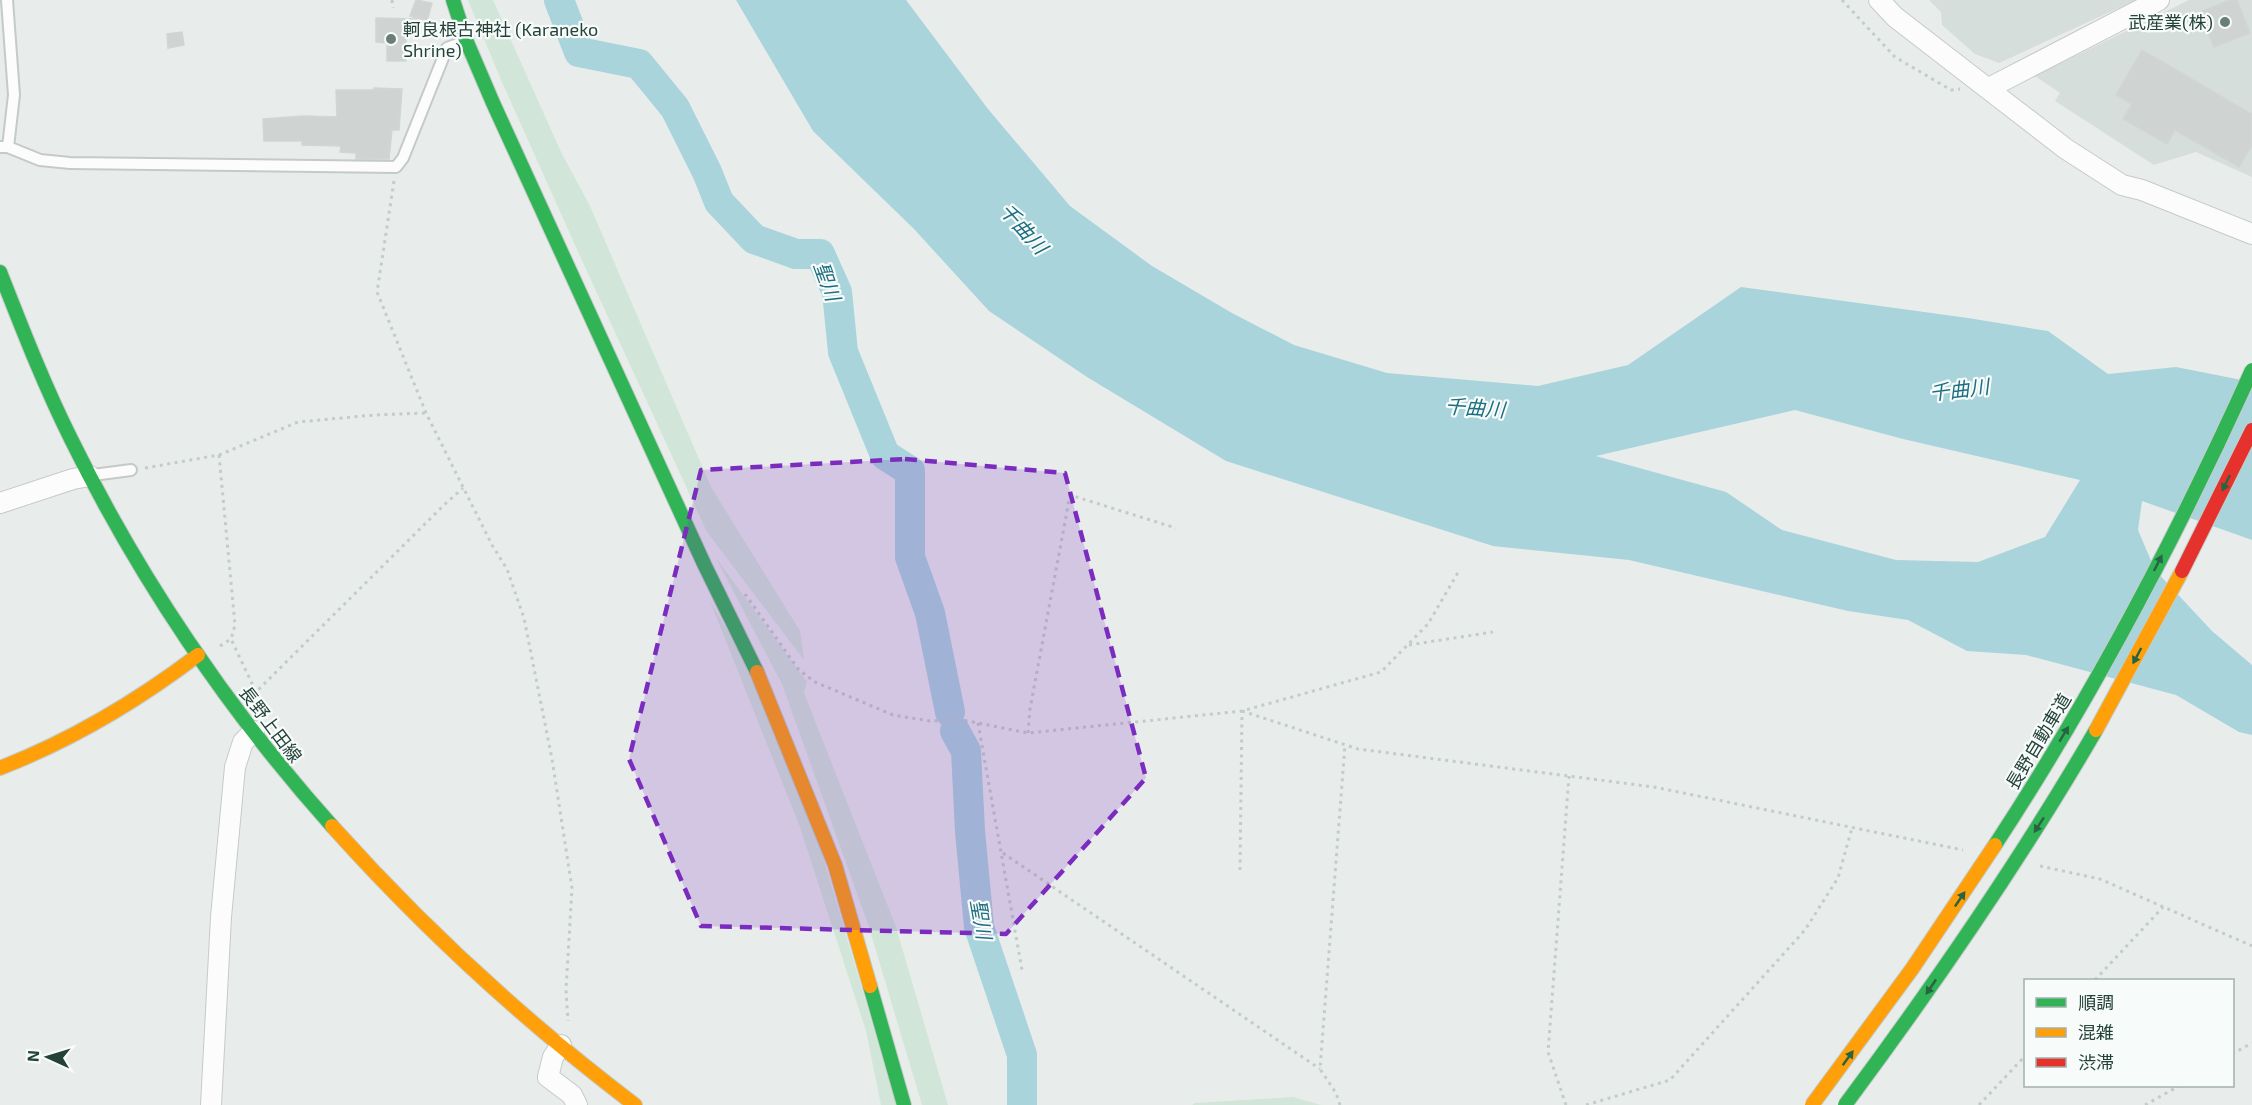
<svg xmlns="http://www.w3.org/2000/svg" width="2252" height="1105" viewBox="0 0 2252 1105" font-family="'Exo 2','Noto Sans JP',sans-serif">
<rect width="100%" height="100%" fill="#e8edeb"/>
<!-- built -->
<g fill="#d6dedb">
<path d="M1929 0H2136L1999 63 1975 54 1942 25 1941 12Z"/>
<path d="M2189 0H2252V177L2196 152 2154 165 2055 101 2060 93 2035 76Z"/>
</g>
<!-- green -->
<g fill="#d1e6d8">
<path d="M468 0H493L561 152 590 206 711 487 800 631 804 660 707 532 579 254 501 80Z"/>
<path d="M716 558 807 682 804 693 896 927 948 1105H922L868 924 782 684Z"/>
<path d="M710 601 756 679 816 833 896 1105H881L866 1031 800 827Z"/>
<path d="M1293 1097 1321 1105H1192L1195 1103Z"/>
</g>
<!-- water -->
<path fill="#a9d4db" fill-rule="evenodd" d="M736 0H906L988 109 1070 206 1152 266 1232 313 1294 345 1387 373 1538 386 1628 365 1741 287 1968 318 2048 331 2108 374 2176 367 2252 382V540L2142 501 2138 530 2155 570 2212 631 2252 665V735L2239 732 2176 695 2026 655 1967 651 1908 620 1848 611 1629 560 1493 546 1226 461 1087 377 989 311 914 229 813 131ZM1795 410 1903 439 2080 480 2045 537 1978 562 1896 560 1782 530 1726 492 1596 456Z"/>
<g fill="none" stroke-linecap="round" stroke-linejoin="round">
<!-- river -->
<g stroke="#a9d4db" stroke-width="30">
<path d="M559 0 579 52 639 64 675 108 707 172 719 202 754 239 796 254H820L837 292 843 352 885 455 910 471V557L930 613 950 712"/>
<path d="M955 731 966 751 970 831 979 927 1022 1055V1105"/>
</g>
</g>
<!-- building -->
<g fill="#cfd4d2" stroke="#d1d6d4" stroke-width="1.5">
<path d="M416 0 432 3 427 21 410 16Z"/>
<path d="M2230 0H2237L2250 33 2214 47 2200 12Z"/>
<path d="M376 18 417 19V35L406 36V61H387V43L376 42Z"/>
<path d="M182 32 184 45 168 48 167 34Z"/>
<path d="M2142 50 2252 114V145L2239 167 2175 130 2167 144 2123 119 2132 104 2116 95Z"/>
<path d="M374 88 402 89 399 130H392L389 159H356V153L340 152 341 146 302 145V141H264L263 119 303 116 337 117 336 90H374Z"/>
</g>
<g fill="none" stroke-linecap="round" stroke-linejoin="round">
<!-- lane casing -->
<g stroke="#c5cac8" stroke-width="14">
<g id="lane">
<path d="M7 0 14 95 8 147"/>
<path d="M0 147H8L40 160 70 163 396 167 403 158 447 48 466 41"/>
<path d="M93 475 131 470"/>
</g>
</g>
<!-- street casing -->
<g stroke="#c5cac8" stroke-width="22">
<g id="street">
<path d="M1879 0 1895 17 2066 149 2122 185 2142 190 2252 234"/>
<path d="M1989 88 2159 0"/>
<path d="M0 503 73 479 90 476"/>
<path d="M561 1045 553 1057 548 1077 572 1095 577 1105"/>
<path d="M211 1105 221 917 235 767 243 742 254 731"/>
</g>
</g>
<!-- fast casing -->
<g stroke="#c3cbc8" stroke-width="16">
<g id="fast">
<path d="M453 0 466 40 493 103 705 566 757 672"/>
<path d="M0 272C22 328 44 385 71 439 139 578 229 711 332 826"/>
<path d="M870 986 904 1105"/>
</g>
</g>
<!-- slow casing -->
<g stroke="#c3cbc8" stroke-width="16">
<g id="slow">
<path d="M757 672 835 865 870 986"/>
<path d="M0 768C72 740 136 702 198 655"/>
<path d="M332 826C426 931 523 1020 635 1105"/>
</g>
</g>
<!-- path -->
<g stroke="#c3ccca" stroke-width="3" stroke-dasharray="3 4.5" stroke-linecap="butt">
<path d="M392 0 393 8"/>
<path d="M1842 0 1895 57 1951 90 1960 89"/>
<path d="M394 181 377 292 426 413 492 545 507 569 524 618 552 759 572 888 566 990 568 1021"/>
<path d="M219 455 235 625 231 639 256 692 444 505 463 488"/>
<path d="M145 468 219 455 298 422 374 415 426 413"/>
<path d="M745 594 799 670 815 682 893 715 930 721 963 720 1028 733 1242 711 1381 672 1428 624 1460 569"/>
<path d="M1409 645 1493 632"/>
<path d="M220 646 231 639"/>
<path d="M1242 711 1358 749 1654 787 1963 850"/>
<path d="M978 723 1022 970"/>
<path d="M1028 733 1030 709 1070 495 1176 528"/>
<path d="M1003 853 1320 1069"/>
<path d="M2040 866 2100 879 2252 946"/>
<path d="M1240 870 1242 711"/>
<path d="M2095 980 2163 907"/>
<path d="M2232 1054 2252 1043"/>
<path d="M1340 1105 1336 1093 1320 1069 1345 745"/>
<path d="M1566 1105 1548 1052 1569 776"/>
<path d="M1586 1105 1670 1080 1805 930 1838 878 1852 828"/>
<path d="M1979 1105 2026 1055"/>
<path d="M2145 1105 2179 1086"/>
</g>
<!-- lane -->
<use href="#lane" stroke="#fcfcfc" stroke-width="10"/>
<!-- street -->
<use href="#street" stroke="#fcfcfc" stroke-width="20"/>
<!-- fast -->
<use href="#fast" stroke="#30b455" stroke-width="14"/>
<!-- slow -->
<use href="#slow" stroke="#ff9f0a" stroke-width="14"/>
<!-- fast-bridge casing -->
<g stroke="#c3ccc9" stroke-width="16" stroke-linecap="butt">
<g id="fast-bridge">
<path d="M1995 845C2094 694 2178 534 2252 370"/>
<path d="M1845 1105C1935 984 2020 861 2096 730"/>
</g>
</g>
<!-- slow-bridge casing -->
<g stroke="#c3ccc9" stroke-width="16" stroke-linecap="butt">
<g id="slow-bridge">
<path d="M2096 730 2182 571"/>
<path d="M1812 1105 1912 969 1995 845"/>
</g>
</g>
<!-- jam-bridge casing -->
<g stroke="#c3ccc9" stroke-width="16" stroke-linecap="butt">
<path id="jam-bridge" d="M2182 571 2252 430"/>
</g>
<!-- fast-bridge -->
<use href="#fast-bridge" stroke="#30b455" stroke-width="14"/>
<!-- slow-bridge -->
<use href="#slow-bridge" stroke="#ff9f0a" stroke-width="14"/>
<!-- jam-bridge -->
<use href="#jam-bridge" stroke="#e5322d" stroke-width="14"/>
</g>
<!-- one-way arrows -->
<defs><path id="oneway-solid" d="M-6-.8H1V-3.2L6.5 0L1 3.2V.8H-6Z" transform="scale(1.5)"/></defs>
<g fill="#286442">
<use href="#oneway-solid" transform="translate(2226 483) rotate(116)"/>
<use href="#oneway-solid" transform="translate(2158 563) rotate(-63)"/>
<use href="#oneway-solid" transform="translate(2137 656) rotate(118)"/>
<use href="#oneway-solid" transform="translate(2064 734) rotate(-59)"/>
<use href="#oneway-solid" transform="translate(2039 825) rotate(123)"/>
<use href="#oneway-solid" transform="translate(1960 899) rotate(-56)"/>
<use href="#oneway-solid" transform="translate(1931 987) rotate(124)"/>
<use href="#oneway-solid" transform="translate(1848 1058) rotate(-54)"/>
</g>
<!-- marked area -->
<path fill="#7b2cbf" fill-opacity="0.2" stroke="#7b2cbf" stroke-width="4.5" stroke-dasharray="12 8" stroke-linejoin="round" d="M905 459 1065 473 1146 778 1006 934 701 926 629 759 701 470Z"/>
<!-- markers -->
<g fill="#697e78" stroke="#f7fbf9" stroke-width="2">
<circle cx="2225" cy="22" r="6"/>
<circle cx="391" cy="39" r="6"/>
</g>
<g text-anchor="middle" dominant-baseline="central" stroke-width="4.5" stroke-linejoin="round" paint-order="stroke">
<!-- poi labels -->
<g font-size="18" fill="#24423a" stroke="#f7fbf9" text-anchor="end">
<text x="2213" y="22">武産業(株)</text>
<text x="403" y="29" text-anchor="start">軻良根古神社 (Karaneko<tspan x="403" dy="21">Shrine)</tspan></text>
</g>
<!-- street labels -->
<g font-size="18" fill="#24423a" stroke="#f7fbf9">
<text transform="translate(271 724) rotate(53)">長野上田線</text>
<text transform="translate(2038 741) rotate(-59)">長野自動車道</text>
</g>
<!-- water labels -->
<g font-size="20" font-style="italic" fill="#1c6f80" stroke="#f7fbf9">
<text transform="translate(1024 228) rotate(48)">千曲川</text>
<text transform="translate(828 281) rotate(70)">聖川</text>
<text transform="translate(1959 389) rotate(-7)">千曲川</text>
<text transform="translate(1475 407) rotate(4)">千曲川</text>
<text transform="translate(982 919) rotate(80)">聖川</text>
</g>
</g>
<!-- legend -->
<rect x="2024" y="979" width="210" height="108" fill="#f7fbf9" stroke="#a3b1ad" stroke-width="1.5"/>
<rect x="2036" y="998" width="30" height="9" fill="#30b455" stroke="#a3b1ad" stroke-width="1.5"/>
<text x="2078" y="1009" font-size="18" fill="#24423a">順調</text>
<rect x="2036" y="1028" width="30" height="9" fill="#ff9f0a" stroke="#a3b1ad" stroke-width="1.5"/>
<text x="2078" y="1039" font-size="18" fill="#24423a">混雑</text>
<rect x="2036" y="1058" width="30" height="9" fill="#e5322d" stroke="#a3b1ad" stroke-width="1.5"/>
<text x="2078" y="1069" font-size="18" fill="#24423a">渋滞</text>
<!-- north arrow -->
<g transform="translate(48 1057) rotate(274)" stroke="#f7fbf9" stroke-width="4.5" paint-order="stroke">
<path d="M0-4.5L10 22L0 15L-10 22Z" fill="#24423a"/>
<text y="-9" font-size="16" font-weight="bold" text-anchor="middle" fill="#24423a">N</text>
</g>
</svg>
